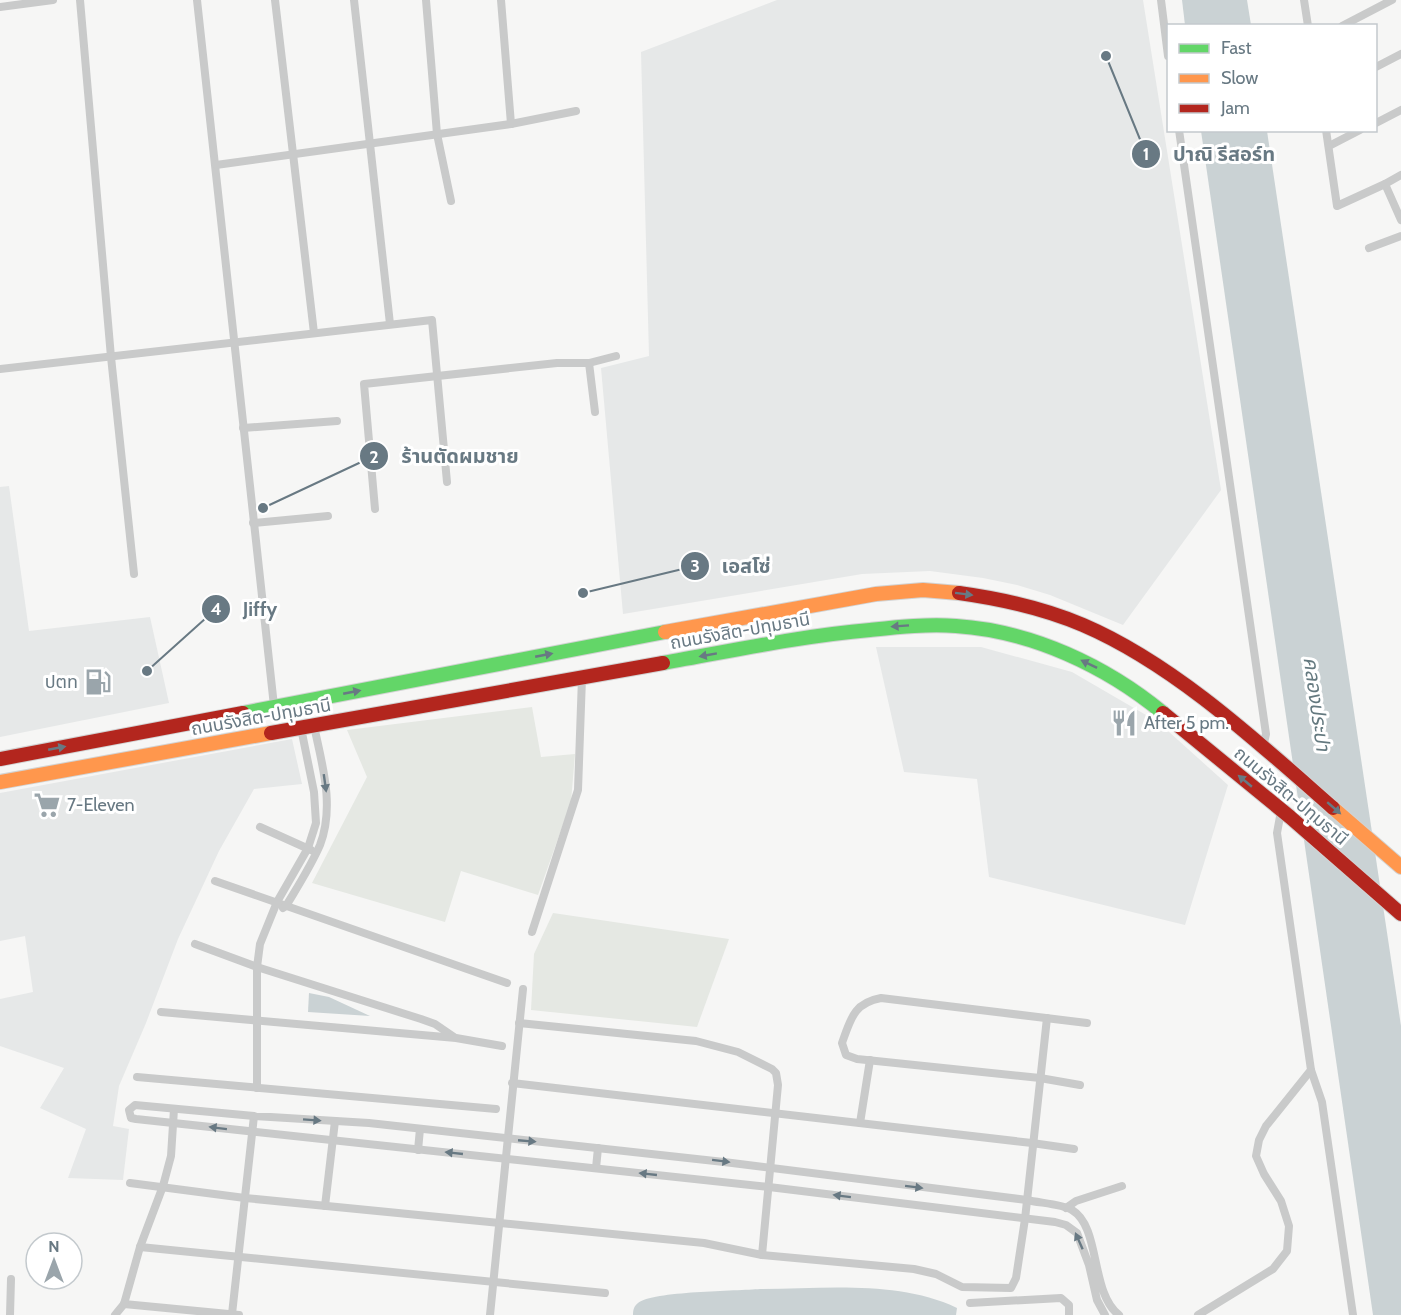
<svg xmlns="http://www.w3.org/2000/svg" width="1401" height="1315" viewBox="0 0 1401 1315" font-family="Cabin,'Noto Sans Thai',sans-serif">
<rect width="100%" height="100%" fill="#f6f6f5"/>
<!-- built -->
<g fill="#e6e8e8">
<path d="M777 0H1143L1221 490 1123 625 1050 595 1017 585 983 578 930 571 862 574 623 614 601 368 649 356 641 52Z"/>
<path d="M9 486 29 631 150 617 169 703 0 737V487Z"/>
<path d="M876 647H981L1072 672 1158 722 1228 785 1185 925 989 877 977 779 904 772Z"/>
<path d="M292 739 302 784 254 789 219 851 178 939 146 1023 119 1086 113 1126 129 1129 123 1180 68 1178 86 1129 40 1108 64 1068 0 1046V999L33 992 25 936 0 941V793Z"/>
</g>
<!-- green -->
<g fill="#e5e8e3">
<path d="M532 707 541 757 575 754 571 802 538 895 461 871 445 922 312 883 367 777 347 730Z"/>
<path d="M553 913 729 939 697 1027 531 1010 534 954Z"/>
</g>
<!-- water -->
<g fill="#cad2d4">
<path d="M1182 0H1247L1251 25H1185Z"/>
<path d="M1201 131H1267L1401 1026V1315H1373Z"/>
<path d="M309 993 329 997 370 1016 308 1012Z"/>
<path d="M760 1289C824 1289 898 1280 957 1308L956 1315H633C633 1310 634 1306 638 1303 652 1291 738 1291 760 1289Z"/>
</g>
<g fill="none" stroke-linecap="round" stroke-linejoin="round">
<!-- fast casing -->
<g stroke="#d2d3d3" stroke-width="16">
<g id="fast">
<path d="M663 663C732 651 800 636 870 630 899 627 927 624 956 626 1032 631 1106 666 1163 713"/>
<path d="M243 713 665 632"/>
</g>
</g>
<!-- slow casing -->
<g stroke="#d2d3d3" stroke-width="16">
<g id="slow">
<path d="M665 632 876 594 923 590 959 593"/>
<path d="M0 782 271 733"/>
<path d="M1333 808 1401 867"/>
</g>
</g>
<!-- jam casing -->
<g stroke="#d2d3d3" stroke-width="16">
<g id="jam">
<path d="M959 593C1002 599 1043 608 1083 625 1174 664 1259 743 1333 808"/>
<path d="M1163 713 1290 817 1401 914"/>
<path d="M271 733 663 663"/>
<path d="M0 759 243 713"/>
</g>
</g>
<!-- street -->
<g stroke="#c9caca" stroke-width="8">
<path d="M80 0 111 357 134 574"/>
<path d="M197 0 274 706"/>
<path d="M275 0 314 333"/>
<path d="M354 0 390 324"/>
<path d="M426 0 437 134 451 201"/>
<path d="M501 0 511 124"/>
<path d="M1161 0 1168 56"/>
<path d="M1304 0 1308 26"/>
<path d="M0 7 53 0"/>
<path d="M1342 26 1392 0"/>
<path d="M1376 67 1401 54"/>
<path d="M1376 123 1401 110"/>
<path d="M1179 130 1266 734 1263 747"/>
<path d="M1326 130 1337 206 1385 184"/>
<path d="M1329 146 1360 130"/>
<path d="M216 165 511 124 576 111"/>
<path d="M1401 175 1385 184 1401 220"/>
<path d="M1369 248 1401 236"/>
<path d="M589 363 595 412"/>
<path d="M0 369 432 320 447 482"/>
<path d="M243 428 337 421"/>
<path d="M375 509 364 384 557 363H589L616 356"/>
<path d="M253 523 328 516"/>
<path d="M260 827 311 850"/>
<path d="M215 881 507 983"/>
<path d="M283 908 286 906C298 886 311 866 320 845 335 806 322 764 314 726"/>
<path d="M532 932 578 790 582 678"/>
<path d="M195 944 257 967 421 1019 435 1024 454 1037"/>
<path d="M161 1012 456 1038 502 1046"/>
<path d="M519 1023 696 1041 738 1052 772 1069 776 1073 778 1085 762 1255"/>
<path d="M1311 1070 1322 1102 1353 1315"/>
<path d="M137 1077 496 1109"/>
<path d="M512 1083 1032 1143 1074 1149"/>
<path d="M1080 1085 1040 1078 857 1059 846 1055 842 1043C851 1018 854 1003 881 998L1087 1023"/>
<path d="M257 1088V967L260 944 277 902 308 848 316 823 314 792 301 728"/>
<path d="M860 1123 870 1060"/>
<path d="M418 1150 420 1129"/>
<path d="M596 1168 598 1148"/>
<path d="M130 1183 245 1198 704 1243 762 1255 914 1269 936 1274 962 1287 1011 1288 1016 1278 1025 1219 1047 1018"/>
<path d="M325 1206 335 1121"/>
<path d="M1066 1208 1076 1201 1122 1186"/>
<path d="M140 1247 605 1293"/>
<path d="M970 1303 1061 1298 1069 1305V1315"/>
<path d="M124 1304 239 1315"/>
<path d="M232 1314 254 1116"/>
<path d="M10 1315 11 1279"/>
<path d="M115 1315 124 1304 140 1247 163 1186 171 1156 174 1109"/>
<path d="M490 1315 523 989"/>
<path d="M1105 1315 1097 1300 1089 1265 1077 1233 1066 1225 1055 1222 769 1187 136 1119 131 1118 129 1110 135 1105 254 1116 369 1123 724 1162 1027 1200C1039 1203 1062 1204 1072 1210 1101 1227 1090 1293 1119 1315"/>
<path d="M1198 1315 1273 1269 1287 1251 1289 1226 1281 1201 1264 1174 1256 1156 1259 1140 1266 1126 1311 1070 1277 833 1281 811"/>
</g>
<!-- fast -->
<use href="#fast" stroke="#63d668" stroke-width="14"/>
<!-- slow -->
<use href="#slow" stroke="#ff974d" stroke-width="14"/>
<!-- jam -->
<use href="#jam" stroke="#b3261e" stroke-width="14"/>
</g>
<!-- one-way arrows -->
<defs><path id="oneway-solid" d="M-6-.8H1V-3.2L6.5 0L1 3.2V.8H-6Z" transform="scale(1.5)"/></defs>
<g fill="#687983">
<use href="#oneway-solid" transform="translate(964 594) rotate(7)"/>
<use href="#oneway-solid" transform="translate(900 626) rotate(176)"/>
<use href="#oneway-solid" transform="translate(544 655) rotate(-11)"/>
<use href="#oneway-solid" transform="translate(708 655) rotate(170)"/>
<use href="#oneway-solid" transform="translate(1089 664) rotate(-154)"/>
<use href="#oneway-solid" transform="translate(352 692) rotate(-11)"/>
<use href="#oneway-solid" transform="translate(57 748) rotate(-11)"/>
<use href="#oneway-solid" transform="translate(1245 781) rotate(-140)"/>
<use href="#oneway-solid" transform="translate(325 783) rotate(82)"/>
<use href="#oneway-solid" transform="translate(1334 808) rotate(41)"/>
<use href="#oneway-solid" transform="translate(312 1120) rotate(4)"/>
<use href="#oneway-solid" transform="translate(218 1128) rotate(-173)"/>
<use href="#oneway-solid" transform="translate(527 1141) rotate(5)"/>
<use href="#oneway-solid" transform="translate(454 1153) rotate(-174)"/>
<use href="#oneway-solid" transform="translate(721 1161) rotate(7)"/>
<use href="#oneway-solid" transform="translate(648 1174) rotate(-174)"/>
<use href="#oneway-solid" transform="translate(914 1187) rotate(7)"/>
<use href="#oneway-solid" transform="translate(842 1196) rotate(-173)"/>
<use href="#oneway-solid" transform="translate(1079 1241) rotate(-114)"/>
</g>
<!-- icons -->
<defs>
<g id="fuel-bare" transform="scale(2.07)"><path d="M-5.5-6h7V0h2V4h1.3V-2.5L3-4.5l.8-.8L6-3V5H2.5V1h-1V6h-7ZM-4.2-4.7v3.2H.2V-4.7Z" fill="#9aa5ab" stroke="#fff" stroke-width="2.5" paint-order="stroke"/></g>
<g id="restaurant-bare" transform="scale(2.07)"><path d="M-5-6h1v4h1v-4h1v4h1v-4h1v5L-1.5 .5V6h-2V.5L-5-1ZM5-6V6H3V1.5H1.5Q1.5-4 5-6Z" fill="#9aa5ab" stroke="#fff" stroke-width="2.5" paint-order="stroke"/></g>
<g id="supermarket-bare" transform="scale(2.07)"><path d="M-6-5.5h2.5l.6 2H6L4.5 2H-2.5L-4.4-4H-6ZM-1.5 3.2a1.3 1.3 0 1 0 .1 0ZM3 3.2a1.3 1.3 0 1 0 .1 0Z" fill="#9aa5ab" stroke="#fff" stroke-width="2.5" paint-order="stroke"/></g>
</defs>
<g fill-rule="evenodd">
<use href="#fuel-bare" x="98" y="682"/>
<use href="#restaurant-bare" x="1124" y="723"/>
<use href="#supermarket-bare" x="47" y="805"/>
</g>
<g text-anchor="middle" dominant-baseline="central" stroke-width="6" stroke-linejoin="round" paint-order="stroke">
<!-- street labels -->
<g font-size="18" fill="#687983" stroke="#fff">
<text transform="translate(740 631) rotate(-10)">ถนนรังสิต-ปทุมธานี</text>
<text transform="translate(261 717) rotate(-10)">ถนนรังสิต-ปทุมธานี</text>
<text transform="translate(1291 796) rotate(40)">ถนนรังสิต-ปทุมธานี</text>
</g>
<!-- poi labels -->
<g font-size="18" fill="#687983" stroke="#fff" text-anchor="start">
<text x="78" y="682" text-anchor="end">ปตท</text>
<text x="1144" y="723">After 5 pm.</text>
<text x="67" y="805">7-Eleven</text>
</g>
<!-- water labels -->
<g font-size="20" font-style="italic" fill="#64797f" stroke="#fff">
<text transform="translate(1317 704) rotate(82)">คลองประปา</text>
</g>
</g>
<!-- callouts -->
<path fill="none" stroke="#687983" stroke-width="2" d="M1106 56L1146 154M263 508L374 456M583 593L695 566M147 671L216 609"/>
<g fill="#687983" stroke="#fff" stroke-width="2">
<circle cx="1106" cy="56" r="6"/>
<circle cx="263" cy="508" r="6"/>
<circle cx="583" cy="593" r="6"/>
<circle cx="147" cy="671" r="6"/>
<circle cx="1146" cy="154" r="15"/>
<circle cx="374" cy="456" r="15"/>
<circle cx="695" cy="566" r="15"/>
<circle cx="216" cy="609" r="15"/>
</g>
<g font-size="18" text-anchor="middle" font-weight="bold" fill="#fff">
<text x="1146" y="160">1</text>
<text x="374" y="463">2</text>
<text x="695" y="572">3</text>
<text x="216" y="615">4</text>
</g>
<g font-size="20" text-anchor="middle" font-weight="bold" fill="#687983" stroke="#fff" stroke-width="6" stroke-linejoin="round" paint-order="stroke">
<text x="1224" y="161">ปาณิ รีสอร์ท</text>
<text x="460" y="463">ร้านตัดผมชาย</text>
<text x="746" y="573">เอสโซ่</text>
<text x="260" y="616">Jiffy</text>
</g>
<!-- legend -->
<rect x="1167" y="24" width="210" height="108" fill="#ffffff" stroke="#c3c9cd" stroke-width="1.5"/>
<rect x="1179" y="44" width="30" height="9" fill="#63d668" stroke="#c3c9cd" stroke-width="1.5"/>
<text x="1221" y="54" font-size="18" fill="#687983">Fast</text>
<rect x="1179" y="74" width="30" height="9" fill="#ff974d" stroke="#c3c9cd" stroke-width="1.5"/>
<text x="1221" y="84" font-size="18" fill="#687983">Slow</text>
<rect x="1179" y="104" width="30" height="9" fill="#b3261e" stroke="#c3c9cd" stroke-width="1.5"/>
<text x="1221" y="114" font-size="18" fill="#687983">Jam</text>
<!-- north arrow -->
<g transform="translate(54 1261)"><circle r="28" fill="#ffffff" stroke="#c3c9cd" stroke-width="1.5"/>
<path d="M0-4.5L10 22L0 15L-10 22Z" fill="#9aa5ab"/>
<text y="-9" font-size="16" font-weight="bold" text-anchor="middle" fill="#687983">N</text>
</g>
</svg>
